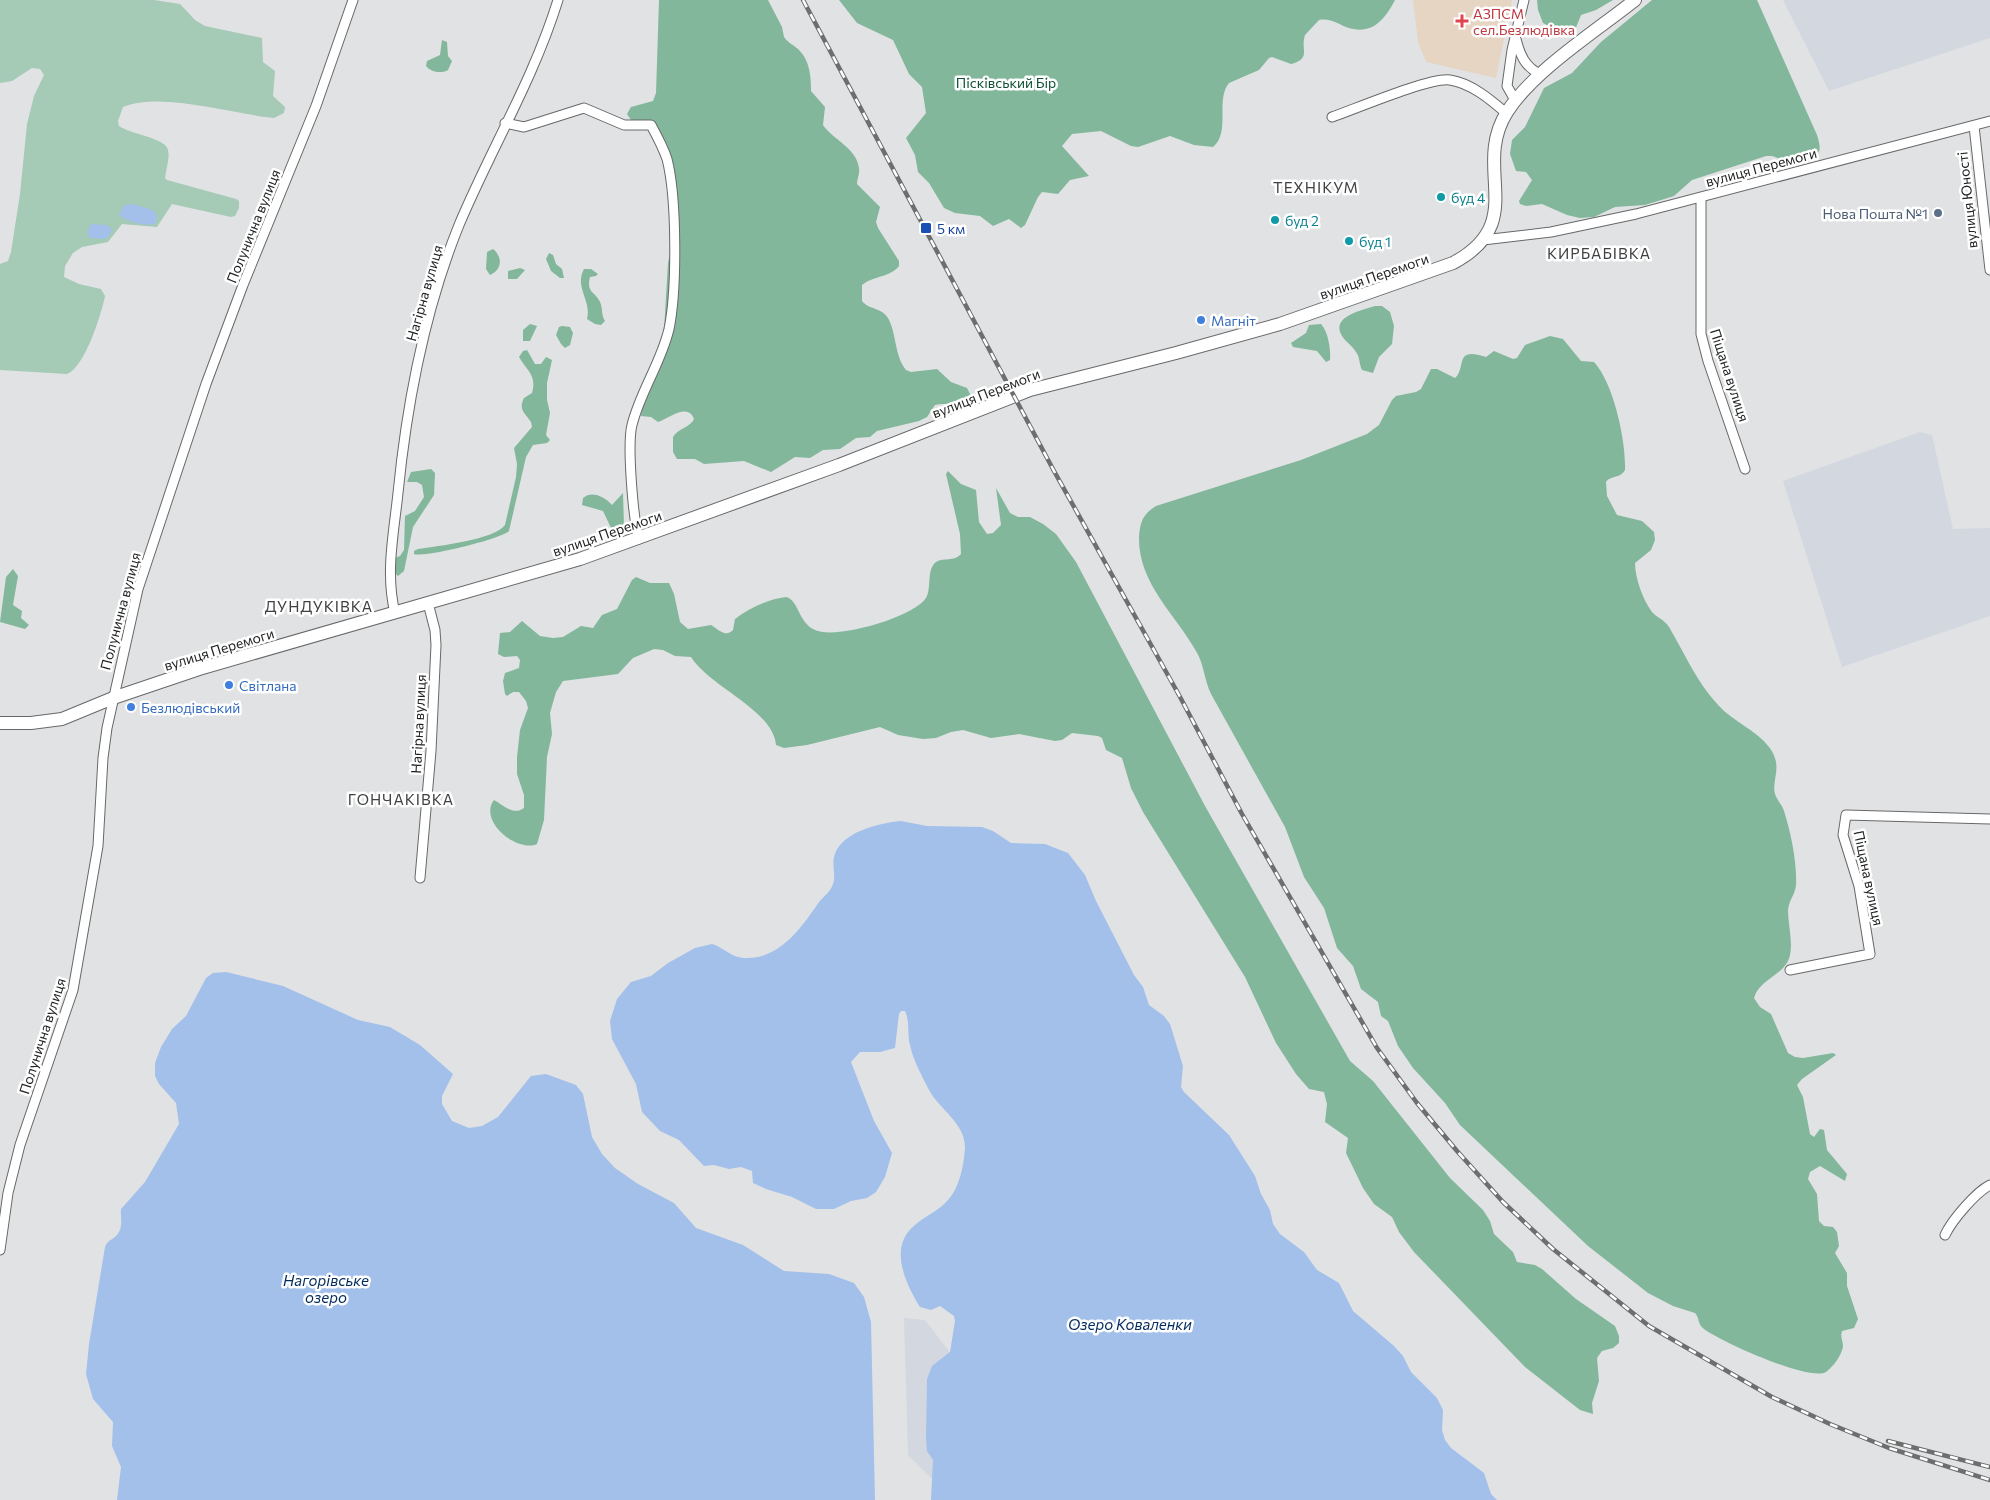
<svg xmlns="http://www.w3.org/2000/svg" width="1990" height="1500" viewBox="0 0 1990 1500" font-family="Commissioner,sans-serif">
<rect width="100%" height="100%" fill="#e1e2e4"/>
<!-- built -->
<g fill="#d2d7e0">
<path d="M1783 0H1990V38L1829 91Z"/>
<path d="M1920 432 1932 435 1953 529 1990 528V616L1842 667 1783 481Z"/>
<path d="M904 1318 925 1320 990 1405 934 1481 908 1455Z"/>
</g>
<!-- medical -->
<path fill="#e6d5c3" d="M1413 0H1512L1496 78 1426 62 1418 42Z"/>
<!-- green -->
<path fill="#a5cab5" d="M0 0H154L180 4 195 20 205 26 262 38 263 62 275 71 273 96 285 107 284 113 274 118C233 114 160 91 123 107L118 121 119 126C130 134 166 138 168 150 170 158 166 170 165 178L167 180 236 199 239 201V208L235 216 231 217 172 204 157 227 122 224 108 242 82 247 73 253 65 266 64 277 79 284 101 289 105 296C101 315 85 367 67 374L0 370V264L8 261 11 252 20 194 27 124 34 96 44 75 40 69 32 68 12 81 0 83Z"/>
<!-- forest -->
<g fill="#82b79b">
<path d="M659 0H768L782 27 784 37C788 43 794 45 799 50 810 61 811 77 811 91L825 107 823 125C834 141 856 147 859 168 860 174 857 179 857 184L880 207 876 222 878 228 899 261V266C891 277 873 276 862 285V301C869 310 881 307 888 318 897 334 894 355 906 370L911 372 937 369 951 382 967 388 971 396C961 411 949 401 935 405L927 417 919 421 877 431 870 437 856 438 840 449 823 450 810 458 795 457 771 472 744 461 704 464 695 459H677L673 452V437C678 428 690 428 694 419 688 402 668 419 658 422L651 417 641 416 642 409 662 364 668 263 676 224 657 130 631 120 627 114 631 107 653 101 656 93Z"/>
<path d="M839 0H1395C1384 21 1371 36 1346 27 1336 23 1330 18 1319 20L1305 35C1300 50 1312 58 1291 64L1272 57 1269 58 1259 70 1229 83C1215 100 1231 132 1213 147L1194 145 1170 136 1138 147 1131 146 1101 131 1072 134 1062 146 1089 176 1070 180 1058 194 1042 192 1038 197 1025 225 1021 228 1009 219 993 226 980 216 955 213 944 208 929 183 918 172 915 155 906 138 926 113 922 87 909 74 893 40 857 23Z"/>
<path d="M1537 0H1613L1596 10 1581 15 1575 30 1558 31 1543 23 1538 10Z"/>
<path d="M1652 0H1757L1817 135C1825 160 1814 154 1797 157 1793 157 1790 160 1786 161L1772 156H1766L1692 180 1674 196 1645 205 1615 207 1594 217 1580 218 1567 215 1542 204 1526 206 1520 204 1519 201 1532 180 1526 172 1516 171 1510 154 1512 140 1525 127 1544 88 1572 73 1601 42Z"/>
<path d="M442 40 447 42 448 56 452 61 448 70C442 74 430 72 426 66L427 61 440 55Z"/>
<path d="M493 249C503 257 502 270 490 275L486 269 487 252Z"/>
<path d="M549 253 553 255 556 264 562 269 564 278H560L551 271 546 259Z"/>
<path d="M520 268 525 270 517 279H508V271Z"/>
<path d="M584 269H591L598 274 596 276 590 277C586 293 595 291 600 302 603 308 601 315 605 321L601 325 595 324 587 319C592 301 574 287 584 269Z"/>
<path d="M1375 306H1382L1390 312 1394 326 1392 344 1379 357 1373 373 1362 370C1359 364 1360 357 1356 352 1352 345 1344 341 1341 334 1332 316 1363 310 1375 306Z"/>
<path d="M530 324 537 326 530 341H523V330Z"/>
<path d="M1321 324C1328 331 1331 350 1330 360L1326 362 1317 351 1293 347 1291 343 1306 333 1309 325Z"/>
<path d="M562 326 570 327 573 333 570 345 565 348 561 344 556 335 559 327Z"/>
<path d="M1550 336 1563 339 1581 361 1594 362C1614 384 1626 441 1625 470 1620 479 1611 475 1606 482L1607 496 1617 515 1642 521 1654 532 1655 540 1651 550 1635 563C1635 578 1643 600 1652 612 1657 618 1664 619 1669 627 1685 654 1697 683 1719 706 1734 722 1756 730 1769 747 1784 767 1771 779 1775 794 1777 800 1782 805 1784 811 1791 833 1797 862 1796 885 1795 895 1789 900 1788 910 1788 925 1793 941 1790 955 1786 975 1759 979 1754 998L1760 1007 1771 1014 1788 1053 1795 1057 1803 1058 1833 1053 1836 1055 1802 1079 1797 1085 1803 1097 1810 1134 1814 1137 1820 1129 1824 1130 1827 1150 1847 1174 1845 1181 1820 1166 1810 1172 1808 1179 1817 1194 1819 1221 1824 1226 1833 1227 1837 1232 1839 1246 1835 1253 1847 1273V1286L1858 1319 1854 1328 1842 1331C1840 1337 1843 1341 1843 1346 1842 1355 1833 1367 1826 1372 1809 1382 1720 1341 1704 1329 1697 1324 1700 1318 1695 1313L1673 1306 1648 1293 1588 1246 1460 1125 1445 1103 1413 1068 1398 1046 1388 1021 1381 1016 1378 1002 1361 989 1353 966 1337 948 1324 908 1304 877 1285 827 1211 694C1204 679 1204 664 1196 651 1175 614 1138 583 1139 537 1140 522 1143 514 1156 506L1301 460 1367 434 1379 425 1392 400 1396 396 1416 392 1421 389 1431 369H1437L1455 378C1467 368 1453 346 1486 357L1494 351 1513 359 1517 358 1525 345Z"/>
<path d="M527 350 535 364H541L546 357 552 360 547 383V400L550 413 546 435 550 440 547 443 533 445 526 457 509 531C501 539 424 558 414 554V551L418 549C437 546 494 540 505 525L516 477 517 464 514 448 532 427 531 422C525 413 518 410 524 398L532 393C537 375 527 371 519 357L523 351Z"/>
<path d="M431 469 435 473 434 495 413 527 404 571 398 576 395 573V558L400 556 404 550 405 516 415 511 424 497 422 485 417 482H407L411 472Z"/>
<path d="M948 471 961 484 976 490 979 522 987 534 993 533 1001 525 996 488 1010 513 1018 517H1030L1043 524 1056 534 1076 562 1205 806 1350 1061 1373 1081 1450 1178 1483 1210 1490 1221 1494 1234 1513 1252 1517 1262 1535 1265 1542 1269 1576 1299 1615 1326 1619 1336V1343L1613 1348 1602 1351 1597 1358 1599 1381 1592 1403 1593 1414 1580 1410 1525 1367 1414 1252 1399 1232 1392 1217 1374 1204 1363 1188 1346 1153 1348 1138 1325 1122 1327 1104 1324 1092 1309 1089 1296 1074 1276 1043 1245 977 1143 812 1131 788 1122 758 1106 750 1102 738 1098 736 1072 733 1062 740 1055 741 1019 734 991 738 963 730 951 732 936 738 923 739 898 735 880 727 807 745 784 748 776 745C773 710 710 687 691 657L675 656 663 650 654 649 633 658 618 674 563 681 556 692 550 713 552 734 547 757 544 820 537 844C517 853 478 821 494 800 503 805 513 816 524 808V795L517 774V757L520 730 528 708 526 701 519 692H513L507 696 505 694 503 681 505 673 519 668 520 660 517 656 504 657 498 654 500 633 510 632 522 621 540 636 553 638 563 637 581 626 593 628 602 615 617 609 632 580 636 577 650 583H669L674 594 680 622 688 629 711 625C718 629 725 638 733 630L735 619C749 608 769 599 786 597 799 600 798 623 815 630 836 640 914 617 926 598 932 588 926 570 936 562 944 557 954 562 961 554L960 534 946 474Z"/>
<path d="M623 493 624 526 622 530 617 533 612 530 603 511 582 505 583 498C592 490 605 497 612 505Z"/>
<path d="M13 569 18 576 13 605 22 611 21 618 29 625 25 629 0 622 6 577Z"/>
</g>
<!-- water -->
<g fill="#a2c0ea">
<path d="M133 204 152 210 157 215 156 223C147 228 126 221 119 215L124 205Z"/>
<path d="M91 224 106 225 112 229 110 235 105 239 90 238 87 232Z"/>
<path d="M901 821 927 826 982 827 993 831 1011 843 1045 844 1068 853 1085 875 1096 901 1134 975 1143 987 1149 1005 1164 1016 1170 1024 1183 1066 1181 1087 1184 1092 1229 1135 1255 1176 1261 1194 1270 1210 1273 1224 1280 1234 1304 1252 1317 1270 1339 1283 1353 1311 1394 1346 1403 1356 1411 1372 1437 1398 1443 1410 1442 1430 1445 1440 1451 1448 1484 1473 1491 1494 1497 1500H931L933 1460 927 1451 926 1438 927 1379 932 1366 950 1352 955 1321 954 1316 940 1306 931 1310 920 1307C905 1283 888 1246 915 1225 925 1216 939 1211 948 1200 960 1187 964 1164 965 1147 965 1123 939 1109 929 1090 922 1076 913 1060 910 1045 907 1034 910 1021 905 1011H901L899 1014 895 1048 880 1052H860L851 1062 874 1121 892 1153 885 1177 876 1192 867 1198 851 1201 834 1209H816L792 1197 766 1189 753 1183 752 1171 741 1167 729 1169 714 1165 704 1166 679 1140 660 1131 642 1112 636 1084 612 1039 610 1021 617 999 631 982 651 976 668 963 695 948 712 944C725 948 731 958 746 958 780 959 802 927 819 902 824 896 831 891 833 884 836 876 832 866 834 857 840 832 879 823 901 821Z"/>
<path d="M226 972 283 986 358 1020 390 1027 420 1045 453 1074 442 1096V1104L452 1121 469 1128 482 1126 498 1117 531 1076 546 1074 576 1085 583 1094 592 1137 602 1154 615 1168 638 1184 674 1203 696 1228 743 1245 784 1271 829 1274 854 1283 864 1297 871 1322 875 1500H117L121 1467 112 1446 113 1422 93 1399 86 1374 89 1344 105 1247C108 1239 113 1240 117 1235 124 1226 120 1218 121 1209L145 1182 179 1124 176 1103 159 1084 155 1076V1063L161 1047 172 1029 186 1016 206 978 213 973Z"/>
</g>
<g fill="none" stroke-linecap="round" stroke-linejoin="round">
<!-- street casing -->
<g stroke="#676869" stroke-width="11">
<g id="street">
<path d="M1516 39C1520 55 1525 67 1540 74"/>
<path d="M1515 100 1507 86 1512 50 1524 0"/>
<path d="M1332 117C1355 109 1430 77 1450 80 1471 83 1491 100 1506 113"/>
<path d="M505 123 524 127 584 108 624 125H651C657 136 663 147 667 159 677 198 677 290 669 329 661 363 640 392 632 425 627 444 633 519 639 539"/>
<path d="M1974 126 1990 270"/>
<path d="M1701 198V334L1708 361 1745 469"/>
<path d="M1483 240 1551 232 1636 214 1990 121"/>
<path d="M395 613C385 573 394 532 398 493 407 402 425 309 459 225 491 149 534 78 558 0"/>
<path d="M420 878 431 751 436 645 435 630 428 603"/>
<path d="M1790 970 1870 954 1859 886 1843 835 1846 815 1990 819"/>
<path d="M1945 1235C1952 1220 1976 1192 1990 1185"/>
<path d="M0 1250 8 1193 20 1145 73 990 98 846 103 758 107 728 138 589 206 384 243 285 316 106 353 0"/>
</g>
</g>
<!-- secondary casing -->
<g stroke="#676869" stroke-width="14">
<path id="secondary" d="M0 723H31L62 719 113 698 199 669 580 559 839 465 1030 390 1176 353 1280 324 1453 263C1530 222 1471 169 1507 112 1533 71 1596 31 1635 0"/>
</g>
<!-- street -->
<use href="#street" stroke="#fff" stroke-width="9"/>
<!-- secondary -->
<use href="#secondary" stroke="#fff" stroke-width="12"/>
<!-- rail casing -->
<g stroke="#6d6e6e" stroke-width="4.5">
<g id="rail">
<path d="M803 0 1054 471 1179 695 1242 814 1377 1048 1417 1103 1457 1151 1503 1202 1553 1249 1649 1326 1772 1397 1830 1424 1889 1448 1990 1480"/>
<path d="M1888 1441 1990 1467"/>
</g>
</g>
<!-- rail -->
<use href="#rail" stroke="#fff" stroke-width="2.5" stroke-dasharray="8" stroke-linecap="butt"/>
</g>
<!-- markers -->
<path fill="#e0444e" stroke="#fff" stroke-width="2" d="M1459.5 13.5h5v5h5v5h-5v5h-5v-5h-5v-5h5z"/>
<g fill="#0f9aa8" stroke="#fff" stroke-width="2">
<circle cx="1441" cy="197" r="5"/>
<circle cx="1275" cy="220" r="5"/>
<circle cx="1349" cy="241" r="5"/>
</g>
<circle fill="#5c6f8a" stroke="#fff" stroke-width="2" cx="1938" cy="213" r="5"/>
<rect fill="#1a4fb4" stroke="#fff" stroke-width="2" x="920" y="222" width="12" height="12" rx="2.5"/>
<g fill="#3f7fe0" stroke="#fff" stroke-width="2">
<circle cx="1201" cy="320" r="5"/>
<circle cx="229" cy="685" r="5"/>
<circle cx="131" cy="707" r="5"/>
</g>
<g text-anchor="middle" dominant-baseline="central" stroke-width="5" stroke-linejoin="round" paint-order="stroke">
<!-- health labels -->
<g font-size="14" fill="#be3a42" stroke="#fff" text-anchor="start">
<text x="1473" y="13">АЗПСМ<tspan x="1473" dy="16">сел.Безлюдівка</tspan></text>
</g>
<!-- park labels -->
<g font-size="14" fill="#0f5136" stroke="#fff">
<text x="1006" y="82">Пісківський Бір</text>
</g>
<!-- street labels -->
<g font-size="14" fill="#222323" stroke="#fff">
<text transform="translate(1761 167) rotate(-15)">вулиця Перемоги</text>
<text transform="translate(1967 200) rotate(-96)">вулиця Юності</text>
<text transform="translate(253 226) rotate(-68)">Полунична вулиця</text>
<text transform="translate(1374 276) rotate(-19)">вулиця Перемоги</text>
<text transform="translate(424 293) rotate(-74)">Нагірна вулиця</text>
<text transform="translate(1730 375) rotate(72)">Піщана вулиця</text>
<text transform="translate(986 393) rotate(-21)">вулиця Перемоги</text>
<text transform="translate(607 533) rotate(-19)">вулиця Перемоги</text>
<text transform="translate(120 611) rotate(-75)">Полунична вулиця</text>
<text transform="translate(219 649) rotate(-17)">вулиця Перемоги</text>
<text transform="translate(418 724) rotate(-87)">Нагірна вулиця</text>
<text transform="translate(1869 878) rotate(78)">Піщана вулиця</text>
<text transform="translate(42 1036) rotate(-72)">Полунична вулиця</text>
</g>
<!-- culture labels -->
<g font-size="14" fill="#0d838f" stroke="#fff" text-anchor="start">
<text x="1451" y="197">буд 4</text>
<text x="1285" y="220">буд 2</text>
<text x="1359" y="241">буд 1</text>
</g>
<!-- service labels -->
<g font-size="14" fill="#4e5e75" stroke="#fff" text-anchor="end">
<text x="1928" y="213">Нова Пошта №1</text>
</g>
<!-- transit labels -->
<g font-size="14" fill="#164399" stroke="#fff" text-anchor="start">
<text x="937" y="228">5 км</text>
</g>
<!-- shop labels -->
<g font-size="14" fill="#366cbe" stroke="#fff" text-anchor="start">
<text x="1211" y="320">Магніт</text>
<text x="239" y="685">Світлана</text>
<text x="141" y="707">Безлюдівський</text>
</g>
<!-- neighbourhood labels -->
<g font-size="15" letter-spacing="1" fill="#404142" stroke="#fff">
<text x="1316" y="187">ТЕХНІКУМ</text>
<text x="1599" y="253">КИРБАБІВКА</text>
<text x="319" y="606">ДУНДУКІВКА</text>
<text x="401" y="799">ГОНЧАКІВКА</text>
</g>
<!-- water labels -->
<g font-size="15" font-style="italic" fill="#032b5c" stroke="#fff">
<text x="326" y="1280">Нагорівське<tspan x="326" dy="17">озеро</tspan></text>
<text x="1130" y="1324">Озеро Коваленки</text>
</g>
</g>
</svg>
